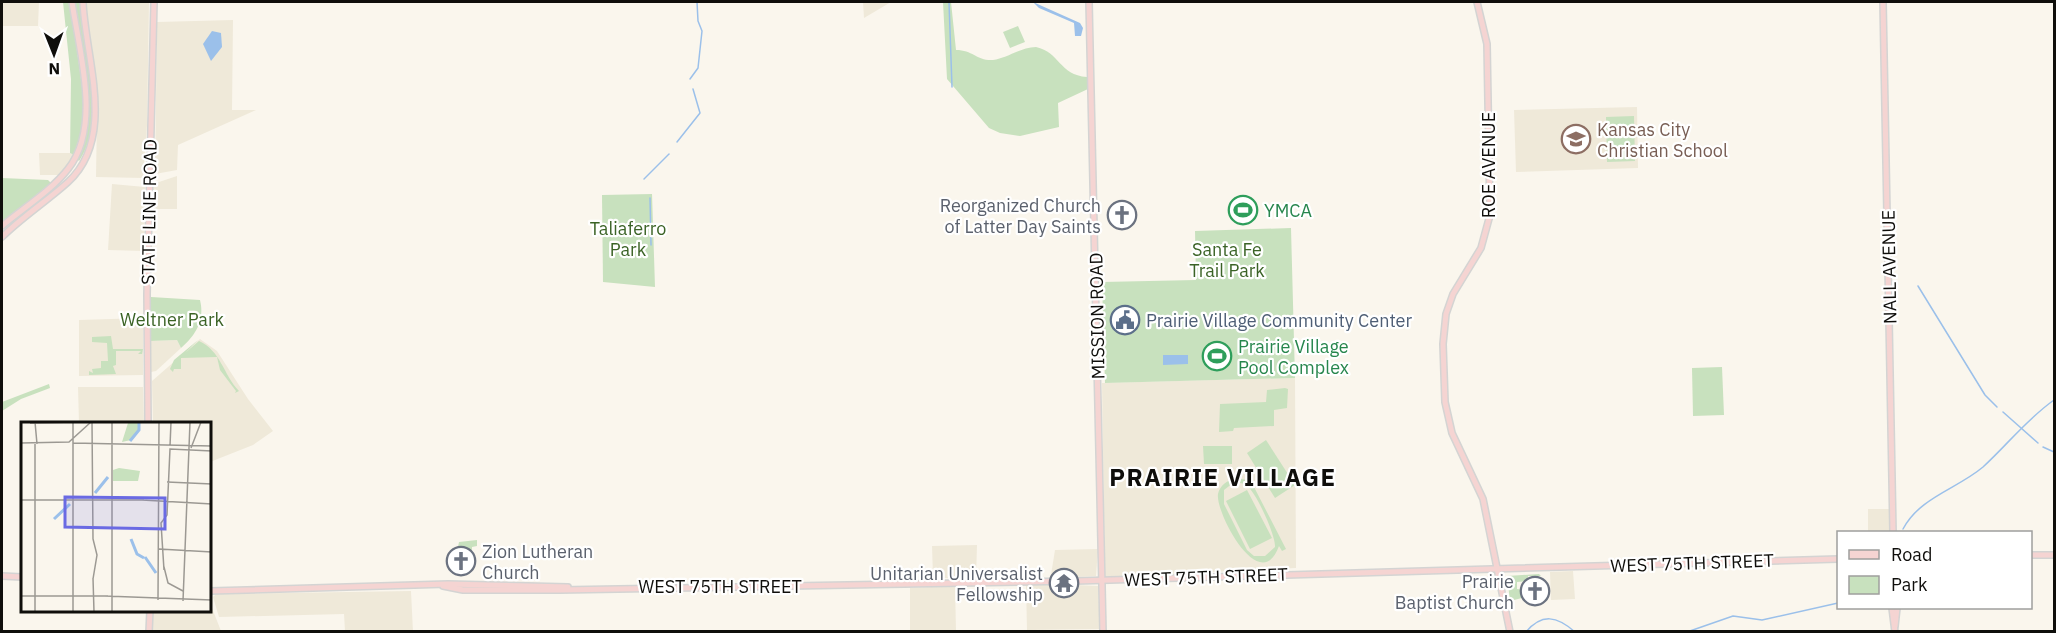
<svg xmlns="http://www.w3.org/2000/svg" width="2056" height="633" viewBox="0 0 2056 633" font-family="'IBM Plex Sans',sans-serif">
<rect width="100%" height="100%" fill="#faf6ed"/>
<!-- built -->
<g fill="#efe9d9">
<path d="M2 2H39L38 26H2Z"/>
<path d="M85 2H149L147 125 143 178 96 177 97 115Z"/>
<path d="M863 2H891L864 18Z"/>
<path d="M233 20 232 110H256L178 145 177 170 155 174 157 22Z"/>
<path d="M1637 107 1638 168 1516 172 1514 110Z"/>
<path d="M39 153H70L74 155 60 175H40Z"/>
<path d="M177 176V209H152L153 184Z"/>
<path d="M112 184 145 187 144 251 108 250Z"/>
<path d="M143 318V375L79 376V320Z"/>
<path d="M200 339 217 351 248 399 273 431 253 445 210 462V423H153L152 381Z"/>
<path d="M177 340 181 348 156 371 151 372 150 341Z"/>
<path d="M1295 378 1296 568 1105 577 1102 383Z"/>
<path d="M78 387H143L144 423H79Z"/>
<rect x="1868" y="509" width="21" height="23"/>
<path d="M977 545 976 578H933L932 546Z"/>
<path d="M1098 549 1096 576 1055 578 1051 575 1055 550Z"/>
<path d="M1573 571 1575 599 1551 600 1550 572Z"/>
<path d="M1051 584 1098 586 1100 629 1027 630 1026 585Z"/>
<path d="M955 586 956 631H910V588Z"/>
<path d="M411 591 413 632 345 631 344 614 219 617 213 597 216 594Z"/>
<path d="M210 603 221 631 152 632 153 611 210 610Z"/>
</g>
<!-- green -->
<g fill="#c8e1be" fill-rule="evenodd">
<path d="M63 2H70L85 107 82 133 74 155 70 153 71 79Z"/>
<path d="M74 2H81C85 45 106 125 79 161L77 159C99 109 81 53 74 2Z"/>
<path d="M943 2H951L956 50C973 50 977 61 993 60 1008 58 1021 47 1036 47 1060 52 1059 75 1087 77L1088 89 1058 103 1059 127 1020 136 1000 133 989 128 947 79Z"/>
<path d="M1018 26 1025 42 1010 48 1003 32Z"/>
<path d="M1634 116 1635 161 1607 162 1606 117Z"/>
<path d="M2 178 48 180 51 183 2 223Z"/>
<path d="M652 194 655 287 603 282 602 195Z"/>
<path d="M1291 228 1295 378 1105 383 1102 282 1196 280 1195 231Z"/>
<path d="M151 297 200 300C205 320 196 335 181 348L177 340 150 341Z"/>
<path d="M111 336 113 349H143L142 354H138L141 351H116V365L113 366 116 374 89 375V371L93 373 92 369 101 368V361H108L107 343 92 342V337Z"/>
<path d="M198 340 185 353 199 341C221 351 223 374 239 391L235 393 236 391 220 370 217 357 181 358V369H174L173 372 170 369 174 360Z"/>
<path d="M1722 367 1724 415 1693 416 1692 368Z"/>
<path d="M49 384 50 388 21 399 2 411V402Z"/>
<path d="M1285 388 1288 389 1287 408 1274 410V426L1234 428 1233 431 1219 432 1220 404 1266 402 1267 390Z"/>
<path d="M1266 440 1295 485 1275 498 1247 453Z"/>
<path d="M1203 446H1232V464H1204Z"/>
<path d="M1235 478 1247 480 1254 487 1286 549 1282 551 1279 546C1260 598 1215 512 1218 494 1220 485 1227 481 1235 478ZM1233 483C1238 483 1243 482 1247 486 1256 492 1276 536 1275 547L1265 556H1254L1247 550 1224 504V490Z"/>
<path d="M1247 490 1272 538 1250 549 1226 501Z"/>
<path d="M477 540V546L472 547V556L456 557 459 542Z"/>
<path d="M1539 574 1541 576H1528V581L1517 582V589L1526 590V597L1510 601 1507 576Z"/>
</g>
<!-- water -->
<g fill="#9bc0ea">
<path d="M1033 2 1080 23 1083 28 1081 36H1075L1074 23 1039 8Z"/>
<path d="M212 31 221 33 222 47 211 61 203 44Z"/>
<path d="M1163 355H1188V364L1163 365Z"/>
</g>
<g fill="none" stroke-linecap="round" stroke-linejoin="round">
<!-- stream -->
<g stroke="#9bc0ea" stroke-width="1.5">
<path d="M949 2 952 87"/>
<path d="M690 79 698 68 702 31 698 21 697 2"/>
<path d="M677 142 700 113 693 89"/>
<path d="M644 179 669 154"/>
<path d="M650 198 651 245"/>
<path d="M1918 286 1985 395 1997 407"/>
<path d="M2003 412 2038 443"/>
<path d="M2043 447 2054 452"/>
<path d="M1903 529C1920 497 1957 489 1983 467 2008 444 2027 419 2054 400"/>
<path d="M1526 632C1542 613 1557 616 1575 632"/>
<path d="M1687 632 1733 616 1762 620 1838 603"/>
</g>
<!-- major casing -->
<g stroke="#d4d4d3" stroke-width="8">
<g id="major">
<path d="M1089 2 1103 632"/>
<path d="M1477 2 1487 44 1490 215 1481 248 1453 294 1446 314 1443 344 1445 402 1452 433 1483 499 1510 632"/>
<path d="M1883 2 1893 532"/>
<path d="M2 226C23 208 51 191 68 169 102 126 79 51 72 2"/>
<path d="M2 237C22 217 47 201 68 182 117 137 85 57 83 2"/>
<path d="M148 423 147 294 154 2"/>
<path d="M2030 555H2054"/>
<path d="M2 576 22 577"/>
<path d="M443 586 463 590H560L1076 581 1838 559"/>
<path d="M210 591 448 584 568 587"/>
<path d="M1892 608 1895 632"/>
<path d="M1895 626 1897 608"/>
<path d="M149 632 150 610"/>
</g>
</g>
<!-- major -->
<use href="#major" stroke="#f5d4d2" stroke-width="5"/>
</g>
<!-- icons -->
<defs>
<g id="school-ring" transform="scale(1.5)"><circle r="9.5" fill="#fff" stroke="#8d6e63" stroke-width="1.5"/><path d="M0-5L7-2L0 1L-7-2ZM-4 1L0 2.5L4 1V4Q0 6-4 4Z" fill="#8d6e63"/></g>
<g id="stadium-ring" transform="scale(1.5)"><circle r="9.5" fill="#fff" stroke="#2e9e5b" stroke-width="1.5"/><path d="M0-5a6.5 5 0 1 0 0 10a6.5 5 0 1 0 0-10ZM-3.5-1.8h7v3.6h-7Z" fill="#2e9e5b"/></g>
<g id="church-ring" transform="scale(1.5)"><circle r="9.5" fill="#fff" stroke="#6b7280" stroke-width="1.5"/><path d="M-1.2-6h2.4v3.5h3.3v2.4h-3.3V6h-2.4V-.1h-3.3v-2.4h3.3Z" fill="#6b7280"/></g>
<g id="civic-ring" transform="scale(1.5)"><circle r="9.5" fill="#fff" stroke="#5c6f8a" stroke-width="1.5"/><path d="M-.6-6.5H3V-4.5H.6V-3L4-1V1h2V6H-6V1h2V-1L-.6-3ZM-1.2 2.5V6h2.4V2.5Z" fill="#5c6f8a"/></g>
<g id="temple-ring" transform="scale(1.5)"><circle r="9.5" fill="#fff" stroke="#6b7280" stroke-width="1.5"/><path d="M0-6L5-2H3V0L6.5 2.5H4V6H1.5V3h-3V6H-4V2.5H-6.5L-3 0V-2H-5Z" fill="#6b7280"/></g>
</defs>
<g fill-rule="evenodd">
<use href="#school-ring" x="1576" y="139"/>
<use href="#stadium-ring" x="1243" y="210"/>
<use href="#church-ring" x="1122" y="215"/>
<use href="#civic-ring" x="1125" y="320"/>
<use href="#stadium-ring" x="1217" y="356"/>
<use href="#church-ring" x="461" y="561"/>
<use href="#temple-ring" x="1064" y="583"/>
<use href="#church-ring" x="1535" y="591"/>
</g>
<g text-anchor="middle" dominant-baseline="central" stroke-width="4.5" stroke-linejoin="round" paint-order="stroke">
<!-- education labels -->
<g font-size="18" fill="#785e54" stroke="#fff" text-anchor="start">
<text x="1597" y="129">Kansas City<tspan x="1597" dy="21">Christian School</tspan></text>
</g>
<!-- street labels -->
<g font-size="18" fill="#0f0e0b" stroke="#fff">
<text transform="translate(1488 165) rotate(-90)">ROE AVENUE</text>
<text transform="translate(149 212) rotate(-89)">STATE LINE ROAD</text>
<text transform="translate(1889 267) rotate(-91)">NALL AVENUE</text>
<text transform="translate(1097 316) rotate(-91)">MISSION ROAD</text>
<text transform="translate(1692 563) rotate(-2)">WEST 75TH STREET</text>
<text transform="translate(1206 577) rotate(-2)">WEST 75TH STREET</text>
<text x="720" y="586">WEST 75TH STREET</text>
</g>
<!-- worship labels -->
<g font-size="18" fill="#5b616d" stroke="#fff" text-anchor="end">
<text x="1101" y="205">Reorganized Church<tspan x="1101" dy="21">of Latter Day Saints</tspan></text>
<text x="482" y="551" text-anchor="start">Zion Lutheran<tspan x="482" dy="21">Church</tspan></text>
<text x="1043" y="573">Unitarian Universalist<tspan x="1043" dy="21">Fellowship</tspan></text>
<text x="1514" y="581">Prairie<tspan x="1514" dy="21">Baptist Church</tspan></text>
</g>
<!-- leisure labels -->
<g font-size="18" fill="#27864d" stroke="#fff" text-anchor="start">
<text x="1264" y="210">YMCA</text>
<text x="1238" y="346">Prairie Village<tspan x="1238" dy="21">Pool Complex</tspan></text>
</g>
<!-- park labels -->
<g font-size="18" fill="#3b6326" stroke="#fff">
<text x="628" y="228">Taliaferro<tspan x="628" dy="21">Park</tspan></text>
<text x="1227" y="249">Santa Fe<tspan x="1227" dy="21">Trail Park</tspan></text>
<text x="172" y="319">Weltner Park</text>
</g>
<!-- service labels -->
<g font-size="18" fill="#4e5e75" stroke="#fff" text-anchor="start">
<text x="1146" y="320">Prairie Village Community Center</text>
</g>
<!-- district labels -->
<g font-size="24" font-weight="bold" letter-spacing="1.5" fill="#0f0e0b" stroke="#fff">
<text x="1223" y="477">PRAIRIE VILLAGE</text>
</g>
</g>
<!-- overview -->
<g transform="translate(21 422)">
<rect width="190" height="190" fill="#faf6ed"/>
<path d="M118 0V7L110 18 101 20 107 1ZM98 46 119 49 117 59H92V48Z" fill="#c8e1be"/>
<path fill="none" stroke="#9bc0ea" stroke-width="3" d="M109 19 118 8V0M74 71 87 55M33 97 49 82M110 117 116 132 123 136M124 135 135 151"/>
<path fill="none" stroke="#9c9993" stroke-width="1.5" d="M14 0 16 22M71 0 72 117 76 133 72 157M91 0V190M9 1 55 0M52 1V190M0 21 48 20 70 0M52 21 191 24M149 24 150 0M170 26 180 0M146 60 191 62M14 77V22M0 78H123M121 78 191 82M138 127 191 130M143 145 147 161 162 169M143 148 140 101 146 93 149 27 191 29M72 156 73 190M0 174H87M84 174 191 178M137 178 138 0M162 179 169 0M14 190V73"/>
<path fill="#6a6ae3" fill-opacity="0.15" stroke="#6a6ae3" stroke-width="3" d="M44 75 144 76V107L44 105Z"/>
<rect width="190" height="190" fill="none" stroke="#0f0e0b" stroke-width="3"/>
</g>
<!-- border -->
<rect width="2056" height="633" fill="none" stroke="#0f0e0b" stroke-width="6"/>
<!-- legend -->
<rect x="1837" y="531" width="195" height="78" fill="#ffffff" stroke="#9f9f9d" stroke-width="1.5"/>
<rect x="1849" y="550" width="30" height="9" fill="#f5d4d2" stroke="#9f9f9d" stroke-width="1.5"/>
<text x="1891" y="561" font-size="18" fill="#0f0e0b">Road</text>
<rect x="1849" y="576" width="30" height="18" fill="#c8e1be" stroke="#9f9f9d" stroke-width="1.5"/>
<text x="1891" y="591" font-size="18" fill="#0f0e0b">Park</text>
<!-- north arrow -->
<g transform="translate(54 54) rotate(179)" stroke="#ffffff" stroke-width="4.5" paint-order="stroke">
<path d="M0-4.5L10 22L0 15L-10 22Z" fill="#0f0e0b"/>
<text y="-9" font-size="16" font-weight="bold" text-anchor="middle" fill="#0f0e0b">N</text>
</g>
</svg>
